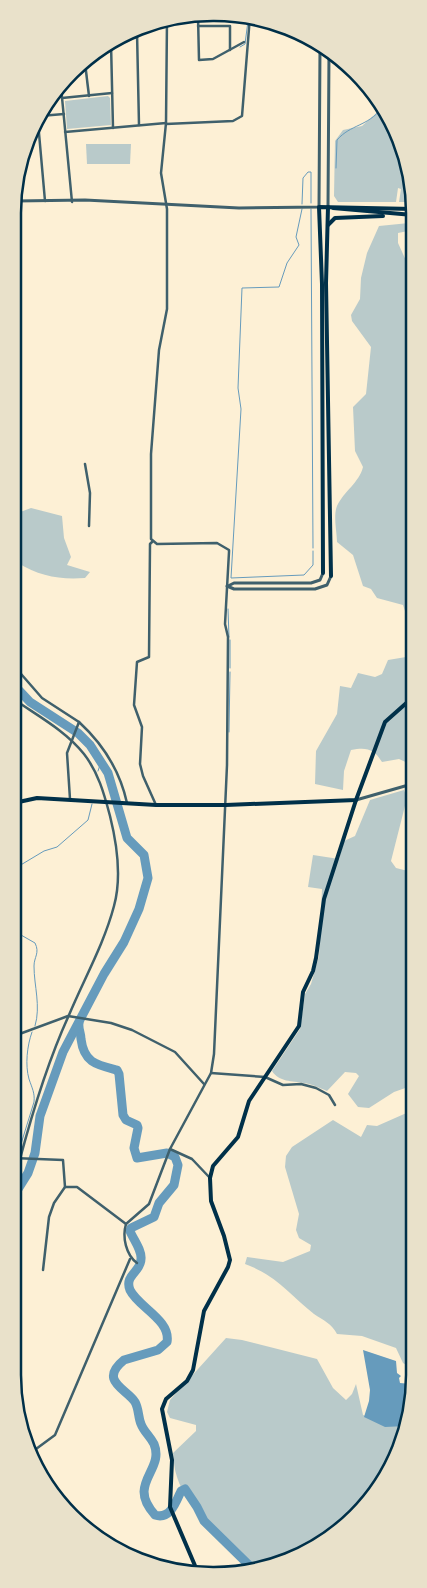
<svg xmlns="http://www.w3.org/2000/svg" width="427" height="1588" viewBox="0 0 427 1588" font-family="'Space Grotesk',sans-serif">
<rect width="100%" height="100%" fill="#fdf0d5"/>
<!-- green -->
<g fill="#b9caca">
<path d="M108 96 110 98 111 125 67 129 65 101Z"/>
<path d="M382 108C400 133 413 171 413 202H399L401 189 398 188 396 202H338L334 196 335 141 343 130 362 126Z"/>
<path d="M86 144H131L130 164H87Z"/>
<path d="M409 223 408 231 398 233V243L413 276 412 623 408 620 403 605 377 598 371 589 363 586 353 555 337 542C337 532 333 516 337 506 344 491 359 483 363 467L355 451 353 407 366 394 371 347 352 321 351 315 360 299 361 278 367 253 379 226Z"/>
<path d="M31 508 62 516 64 538 71 557 67 565 90 572 85 578C60 580 39 576 18 563L15 553V514Z"/>
<path d="M411 639 412 662 409 666V693L412 694V765L399 759 382 762C374 749 367 747 351 750L344 771 343 790 315 784 316 751 337 714 340 686 351 688 358 673 375 677 382 674 388 660 406 657Z"/>
<path d="M404 790 407 798 391 861 396 868 412 872 411 1086 394 1092 369 1108 358 1107 348 1094 359 1076 356 1073 345 1072 327 1091C320 1088 312 1084 304 1083 292 1081 279 1082 272 1071L300 1029 305 994 311 984 319 956 322 889 308 887 313 855 339 859 344 841 355 836 370 800Z"/>
<path d="M411 1111V1368L403 1363 396 1348 362 1336 337 1334C332 1324 323 1320 314 1314 289 1294 276 1275 245 1264L247 1257 283 1262 310 1251 311 1245 299 1238 296 1230 299 1214 285 1167 286 1156 292 1147 333 1120 361 1137 367 1125 377 1126Z"/>
<path d="M226 1338 242 1340 317 1359 333 1388 346 1400 352 1394 356 1384 363 1415 405 1428 387 1475 336 1534 279 1562 276 1556 258 1569C232 1545 187 1511 177 1477 174 1469 174 1461 173 1453L196 1431V1425L170 1418 167 1412 170 1400Z"/>
</g>
<!-- water -->
<path fill="#669bbc" d="M363 1350 396 1361 397 1373 401 1376 399 1378 400 1383 411 1384V1413L406 1426 385 1427 364 1417 369 1401 370 1390Z"/>
<g fill="none" stroke-linecap="round" stroke-linejoin="round">
<!-- stream -->
<g stroke="#669bbc" stroke-width="1">
<path d="M240 47 245 44 248 21"/>
<path d="M336 168 337 140C351 124 367 127 382 108"/>
<path d="M302 204 303 178 308 172H311V203"/>
<path d="M302 209 296 237 299 245 287 263 279 287 242 288 238 388 241 409 231 578 304 575 313 565V551"/>
<path d="M311 209 313 548"/>
<path d="M228 609 229 637"/>
<path d="M230 668V640"/>
<path d="M229 732 230 672"/>
<path d="M98 771 101 762"/>
<path d="M14 869 44 851 57 847 88 820 92 804"/>
<path d="M14 931 35 943C40 953 34 957 34 966 34 986 41 1006 35 1026"/>
<path d="M17 1157 34 1102C35 1093 32 1088 29 1079 25 1065 27 1046 32 1032"/>
<path d="M13 1161H16"/>
</g>
<!-- river -->
<g stroke="#669bbc" stroke-width="9">
<path d="M79 1023C78 1029 81 1033 81 1039 84 1063 97 1065 117 1070L119 1074 123 1115 126 1120 137 1125 138 1128 134 1148 137 1158 167 1153 175 1157 178 1165 174 1185 159 1203 154 1217 131 1228 130 1231C133 1239 142 1250 141 1259 141 1272 124 1275 130 1290 138 1307 171 1320 167 1342L158 1350 124 1360C98 1381 127 1389 135 1402 139 1409 138 1417 141 1424 144 1432 150 1436 154 1444 165 1471 126 1483 155 1515 170 1520 176 1502 181 1491L185 1489 197 1507 204 1521 254 1570"/>
<path d="M13 1197 28 1173 35 1153 40 1116 63 1052 104 974 124 942 139 909 148 878 144 855 127 838 108 773 90 745 78 733 30 702 15 686"/>
</g>
<!-- minor -->
<g stroke="#3f606c" stroke-width="2.5">
<path d="M198 16 199 60 213 59 244 42"/>
<path d="M167 19 166 123 161 173 167 209V309L159 350 151 454V539L157 544 217 543 229 550V552L225 624 228 637 227 765 214 1054 211 1073 170 1149 192 1159 210 1178"/>
<path d="M198 26H230V50"/>
<path d="M137 32 139 125"/>
<path d="M122 38 137 37"/>
<path d="M111 43 113 128"/>
<path d="M85 63 89 96"/>
<path d="M61 87 72 202"/>
<path d="M62 98 112 93"/>
<path d="M40 116 64 114"/>
<path d="M38 122 45 201"/>
<path d="M166 124 233 121 242 116 250 16"/>
<path d="M65 132 166 123"/>
<path d="M17 173 20 201"/>
<path d="M16 301V261"/>
<path d="M85 464 90 493 89 526"/>
<path d="M152 542 150 544 149 657 137 662 134 705 142 727 140 764 143 776 156 805"/>
<path d="M15 667 42 698 79 722"/>
<path d="M15 700C38 716 66 731 84 754 98 772 104 793 110 816 117 844 122 877 114 906 104 944 84 979 69 1015 48 1061 33 1110 20 1159"/>
<path d="M70 799 67 753 79 722C104 745 120 771 127 803"/>
<path d="M14 1036 68 1016 111 1023 132 1030 175 1052 204 1084"/>
<path d="M211 1073 265 1077 283 1085 301 1084 316 1088 329 1095 335 1105"/>
<path d="M13 1158 63 1160 65 1187 54 1203 49 1217 43 1270"/>
<path d="M65 1187H77L126 1224 149 1204 170 1149"/>
<path d="M126 1224C122 1237 126 1255 137 1263"/>
<path d="M31 1456 36 1449 55 1435 130 1259"/>
</g>
<!-- tertiary -->
<g stroke="#3f606c" stroke-width="3">
<path d="M16 201 85 200 239 208 319 207 320 46"/>
<path d="M328 207 329 52"/>
<path d="M227 586 234 589H315L327 585 331 576"/>
<path d="M228 586 234 583H311L320 580 323 573"/>
<path d="M356 800 412 784"/>
</g>
<!-- secondary -->
<path stroke="#003049" stroke-width="4" d="M199 1575 170 1507 172 1460 162 1409 166 1399 187 1381 193 1370 204 1311 228 1267 230 1260 224 1236 211 1201 210 1178 213 1166 238 1137 249 1101 299 1026 303 992 313 971 316 958 324 899 356 800"/>
<!-- primary -->
<g stroke="#003049" stroke-width="4">
<path d="M328 207 326 283 331 576"/>
<path d="M333 208 413 215"/>
<path d="M328 225 335 218 383 216"/>
<path d="M323 573 322 284 319 207 413 209"/>
<path d="M14 803 37 798 156 805H226L356 800 385 722 412 698"/>
</g>
</g>
<!-- crop -->
<path d="M0 0H427V1588H0ZM213 21H214A192 192 0 0 1 406 213V1375A192 192 0 0 1 214 1567H213A192 192 0 0 1 21 1375V213A192 192 0 0 1 213 21Z" fill="#e9e1ca" fill-rule="evenodd"/>
<path fill="none" stroke="#003049" stroke-width="2.5" d="M213 21H214A192 192 0 0 1 406 213V1375A192 192 0 0 1 214 1567H213A192 192 0 0 1 21 1375V213A192 192 0 0 1 213 21Z"/>
</svg>
